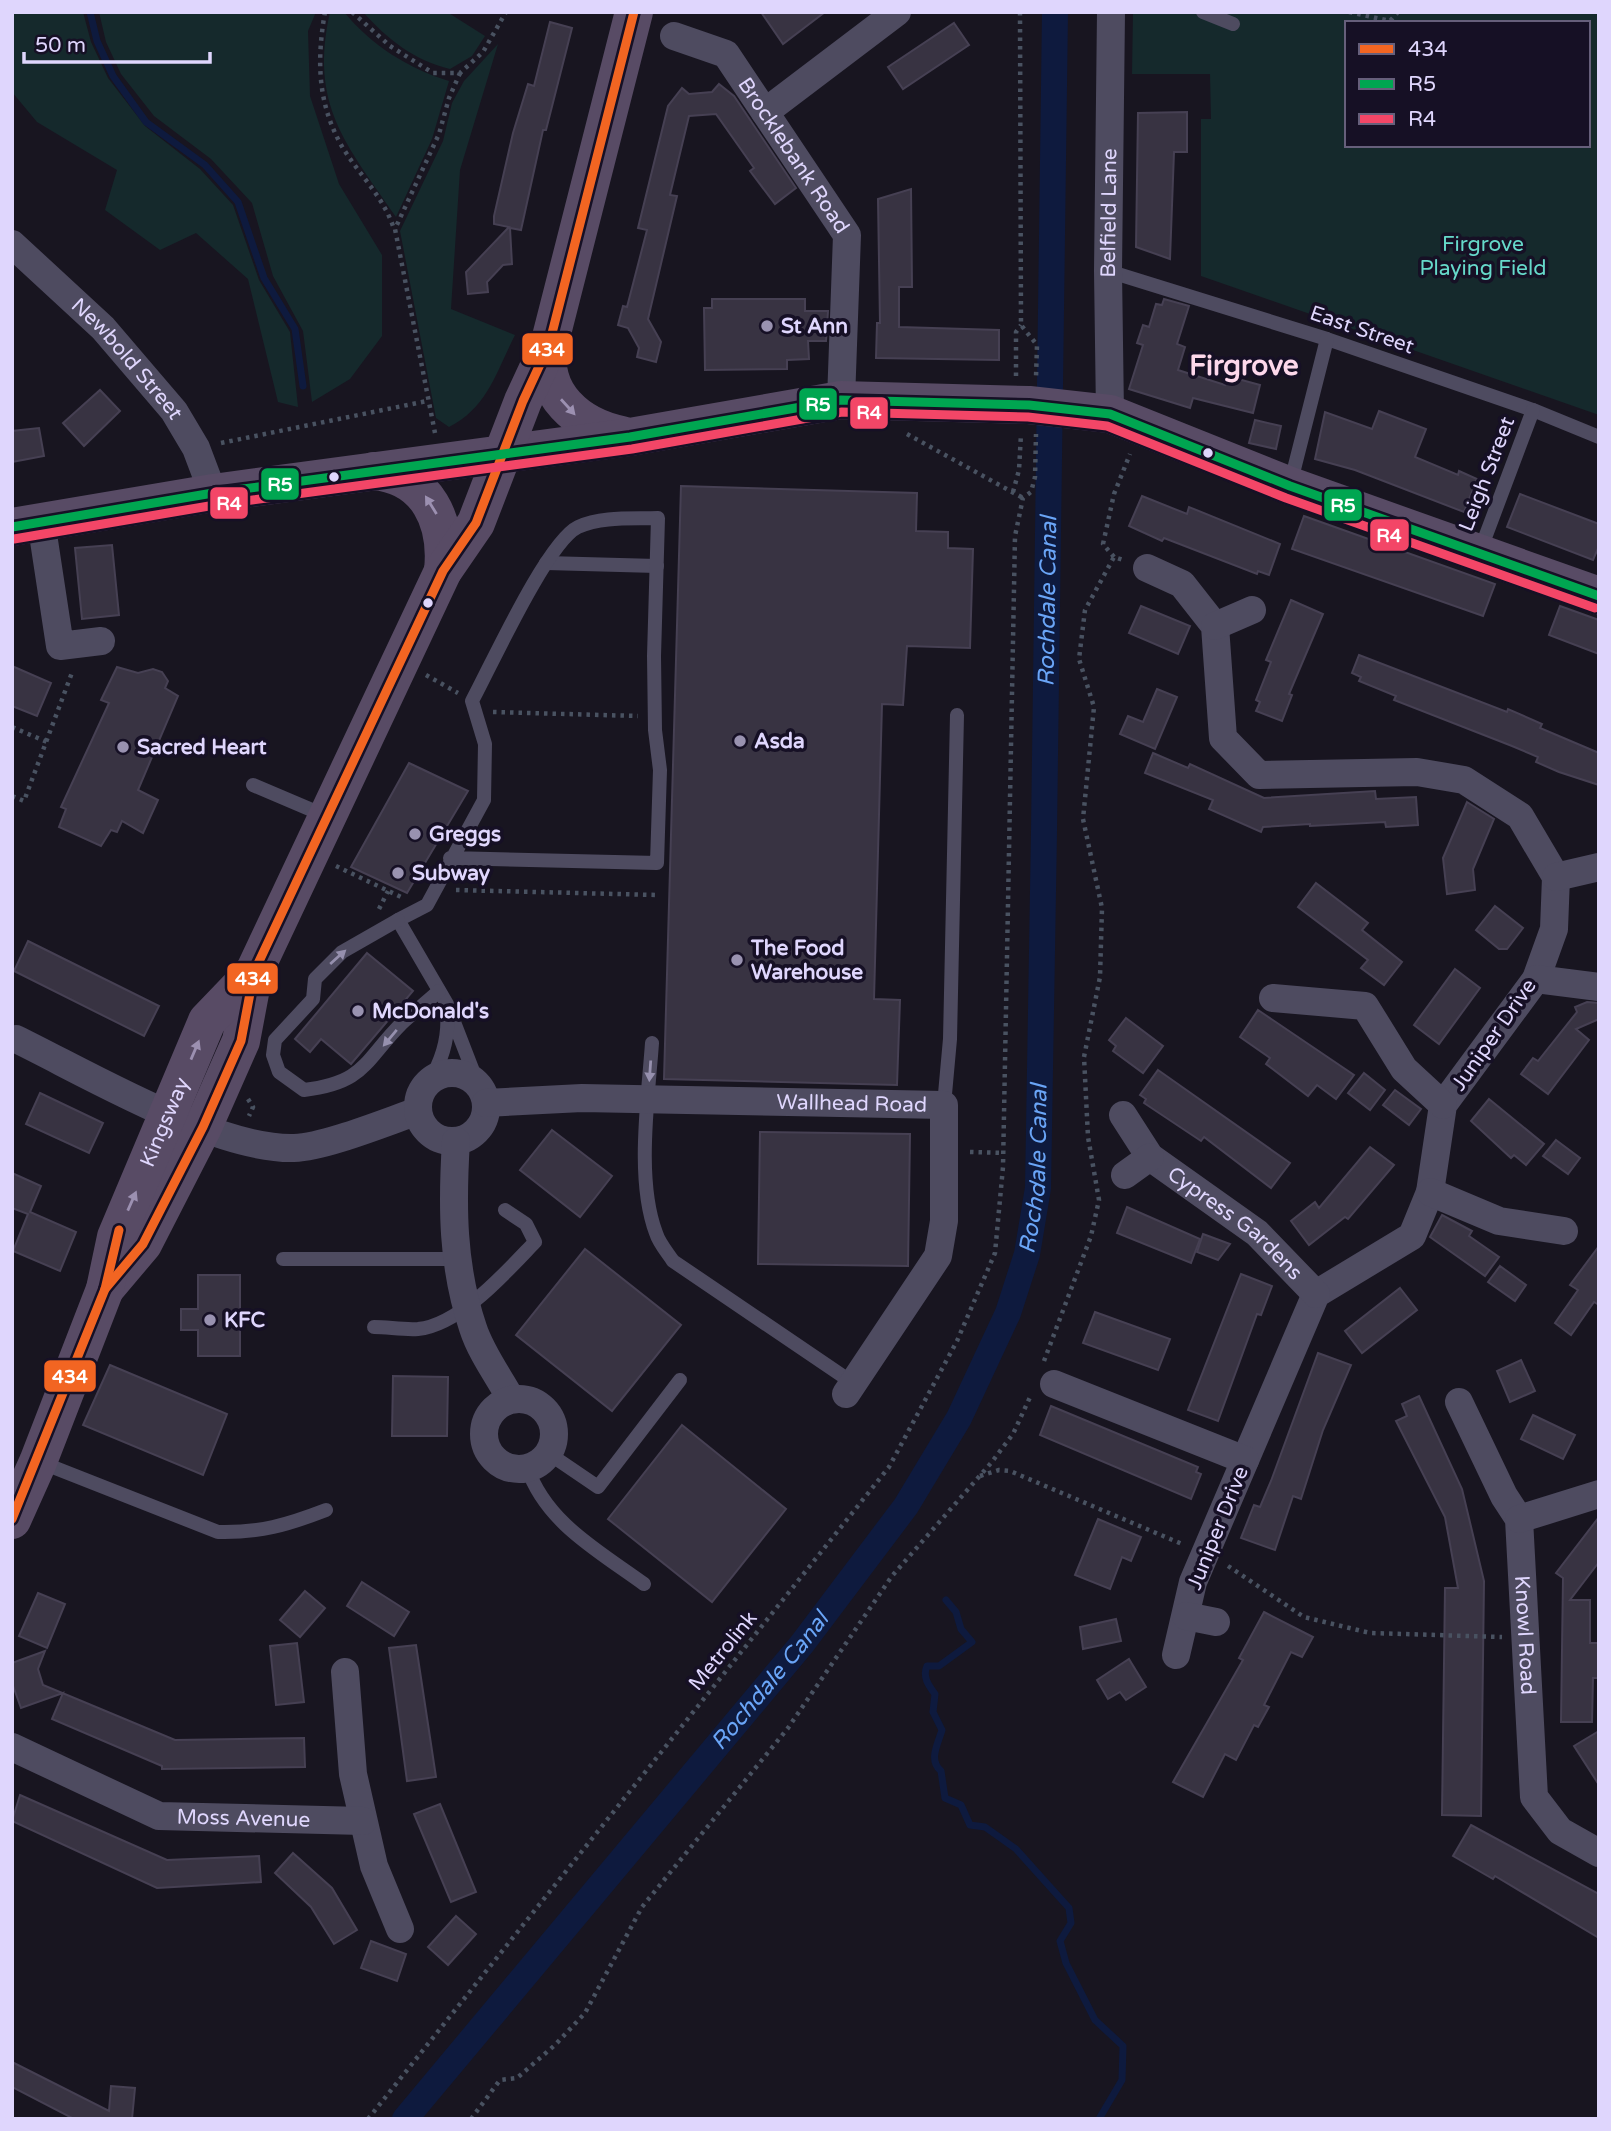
<svg xmlns="http://www.w3.org/2000/svg" width="1611" height="2131" viewBox="0 0 1611 2131" font-family="'Varela Round',sans-serif">
<rect width="100%" height="100%" fill="#181520"/>
<!-- green -->
<g fill="#15292c" fill-rule="evenodd">
<path d="M12 12H83L91 42 108 78 145 126 200 169 233 205 259 280 290 332 298 407 278 402 248 279 196 233 160 250 105 210 117 170 37 122 12 92Z"/>
<path d="M99 12H316L308 31 310 96 339 184 382 255V336L350 379 312 402 303 331 273 276 252 203 211 159 154 116 121 74 106 42Z"/>
<path d="M330 12H344C371 45 409 69 449 81L432 139 396 217C346 144 309 105 330 12Z"/>
<path d="M363 12H447L485 36 472 56 450 69C415 61 387 39 363 12Z"/>
<path d="M1133 12H1599V415L1201 276V119H1211L1210 74H1132ZM1347 23H1588V145H1347Z"/>
<path d="M498 44 460 170 451 309 515 335C496 372 488 407 449 427L436 418 400 231 443 141 452 103 464 81Z"/>
</g>
<g fill="none" stroke-linecap="round" stroke-linejoin="round">
<!-- stream -->
<g stroke="#0e1a3e" stroke-width="7">
<path d="M90 12 97 41 113 76 146 122 205 165 238 202 264 278 295 329 303 386"/>
<path d="M946 1600 956 1612 961 1629 972 1642 939 1666H927C922 1677 929 1686 935 1694L933 1712 942 1730C938 1744 928 1760 941 1771L945 1798 961 1805 970 1825 985 1827 1016 1849 1069 1908 1071 1923 1060 1941 1066 1963 1095 2020 1123 2046 1122 2080 1099 2119"/>
</g>
<!-- canal -->
<path stroke="#0e1a3e" stroke-width="26" id="s1" d="M405 2119 802 1644 906 1506 959 1418 1008 1313 1027 1254 1038 1188C1044 796 1053 404 1055 12"/>
</g>
<!-- building -->
<g fill="#383342" stroke="#464053" stroke-width="2">
<path d="M761 12H825L783 44Z"/>
<path d="M550 22 572 28 546 130H543L521 230 510 228 512 264 503 265 487 282 488 292 468 294 466 272 509 227 494 224V216L513 133 528 84 534 86Z"/>
<path d="M954 23 969 45 903 89 888 67Z"/>
<path d="M719 84 734 96 796 188 775 204 750 171 754 168 716 114 689 116 670 195 677 196 648 319 661 342 656 362 637 357 639 348 628 328 618 325 623 306 627 307 647 230 638 228 668 106 682 88 689 94 712 92Z"/>
<path d="M1187 112V152H1174L1170 259 1136 247 1138 113Z"/>
<path d="M911 189 912 287H899V327L999 330V360L876 358 877 323H880L878 199Z"/>
<path d="M712 299H805V311H828L826 341H808L809 359 787 360V369L705 370 704 308H712Z"/>
<path d="M1164 299 1189 306 1177 344 1185 347 1178 370 1225 385 1227 376 1260 385 1253 413 1193 398 1190 408 1129 389 1143 345 1137 343 1143 325 1149 327 1156 304 1162 305Z"/>
<path d="M100 390 120 411 84 446 63 423Z"/>
<path d="M1379 411 1426 429 1415 457 1458 475 1459 471 1477 479 1464 512 1355 470 1315 459 1325 412 1372 429Z"/>
<path d="M1255 420 1281 426 1276 449 1249 443Z"/>
<path d="M39 428 44 456 12 462V431Z"/>
<path d="M681 486 917 493 916 531 948 532V548L973 549 970 648 907 646 903 705 882 704 874 999 900 1000 897 1085 664 1079Z"/>
<path d="M1520 494 1599 524V546L1593 560 1507 527Z"/>
<path d="M1142 496 1187 514 1189 507 1280 544 1269 575 1258 571 1257 574 1164 538 1162 541 1129 526Z"/>
<path d="M1304 516 1495 584 1483 616 1292 549Z"/>
<path d="M112 545 119 615 82 619 75 548Z"/>
<path d="M1291 600 1323 614 1289 694 1292 695 1282 721 1256 711 1260 702 1256 700 1271 662 1266 660Z"/>
<path d="M1141 606 1190 626 1178 654 1129 633Z"/>
<path d="M1560 606 1599 620V654L1549 635Z"/>
<path d="M1359 655 1507 712 1508 709 1542 724 1540 728 1599 753V785L1559 772 1536 762 1538 757 1512 746 1394 700 1396 696 1359 681 1361 677 1352 673Z"/>
<path d="M12 666 51 683 37 716 12 706Z"/>
<path d="M117 667 138 673 153 669 162 672 168 681 165 688 178 696 138 790 158 800 143 833 122 821 117 832 111 830 101 846 59 827 66 809 61 807 109 703 101 700Z"/>
<path d="M1157 689 1177 697 1155 749 1120 734 1128 716 1143 722Z"/>
<path d="M1153 753 1188 768 1190 764 1264 798 1375 791 1376 799 1416 797 1418 825 1386 827 1385 822 1310 826V824L1263 827 1261 832 1209 809 1213 800 1145 773Z"/>
<path d="M409 763 468 791 407 893 351 867Z"/>
<path d="M1467 802 1494 819 1473 869 1475 890 1447 894 1443 858Z"/>
<path d="M1316 883 1368 923 1362 930 1402 962 1384 985 1361 968 1368 960 1298 907Z"/>
<path d="M1495 906 1523 928 1507 949H1499L1476 930Z"/>
<path d="M28 941 159 1006 144 1036 14 971Z"/>
<path d="M367 953 413 991 351 1064 321 1039 310 1052 295 1039Z"/>
<path d="M1455 969 1480 988 1439 1044 1414 1025Z"/>
<path d="M1587 1002 1599 1003V1019L1576 1029 1589 1040 1548 1094 1521 1074 1533 1058 1538 1061 1577 1012 1575 1007Z"/>
<path d="M1258 1010 1354 1075 1336 1099 1317 1085 1308 1096 1266 1064 1270 1058 1240 1037Z"/>
<path d="M1126 1018 1163 1046 1143 1073 1113 1051 1116 1046 1109 1040Z"/>
<path d="M1158 1070 1290 1163 1271 1188 1204 1137 1201 1141 1144 1103 1146 1099 1140 1095Z"/>
<path d="M1364 1073 1385 1090 1370 1110 1348 1093Z"/>
<path d="M1395 1090 1421 1109 1409 1125 1383 1105Z"/>
<path d="M40 1093 103 1123 89 1153 26 1124Z"/>
<path d="M1489 1099 1544 1144 1526 1165 1514 1155 1511 1158 1471 1121Z"/>
<path d="M552 1130 612 1176 580 1217 520 1170Z"/>
<path d="M760 1132 910 1134 908 1266 758 1264Z"/>
<path d="M1556 1140 1580 1158 1568 1174 1543 1156Z"/>
<path d="M1370 1147 1394 1165 1348 1219 1345 1217 1309 1245 1291 1221 1315 1202 1319 1208Z"/>
<path d="M12 1173 41 1186 30 1212 76 1232 60 1271 13 1251 28 1214 12 1208Z"/>
<path d="M1127 1207 1200 1239 1191 1263 1117 1233Z"/>
<path d="M1442 1215 1472 1231 1469 1236 1499 1257 1485 1276 1430 1237Z"/>
<path d="M1203 1234 1230 1244 1218 1260 1197 1252Z"/>
<path d="M1599 1246V1305L1594 1302 1571 1335 1555 1323 1578 1290 1570 1285Z"/>
<path d="M585 1249 681 1325 612 1411 516 1335Z"/>
<path d="M1500 1266 1526 1285 1515 1301 1488 1282Z"/>
<path d="M1241 1274 1272 1286 1261 1315 1257 1314 1218 1421 1188 1410Z"/>
<path d="M198 1275H240V1356H198V1330H181V1309H198Z"/>
<path d="M1400 1288 1417 1310 1362 1353 1345 1331Z"/>
<path d="M1095 1312 1170 1339 1158 1370 1083 1343Z"/>
<path d="M1318 1353 1351 1365 1323 1430 1301 1499 1293 1496 1275 1550 1241 1538 1254 1505 1260 1507 1271 1481Z"/>
<path d="M1521 1360 1535 1391 1510 1402 1497 1371Z"/>
<path d="M110 1365 227 1414 203 1475 83 1425Z"/>
<path d="M393 1376 448 1377 447 1436H392Z"/>
<path d="M1419 1396 1462 1489 1484 1581 1481 1816 1442 1815 1445 1588H1458L1445 1517 1396 1421 1407 1416 1402 1404Z"/>
<path d="M1051 1406 1198 1467 1196 1472 1201 1474 1191 1499 1040 1435Z"/>
<path d="M1533 1415 1575 1435 1563 1459 1521 1439Z"/>
<path d="M682 1425 786 1509 712 1602 608 1519Z"/>
<path d="M1599 1517V1562L1570 1600H1590V1643H1599V1678H1593L1592 1722H1561L1563 1578 1556 1573Z"/>
<path d="M1098 1519 1141 1537 1131 1561 1122 1557 1110 1589 1075 1575Z"/>
<path d="M362 1582 409 1612 394 1636 347 1606Z"/>
<path d="M305 1591 325 1608 300 1637 280 1620Z"/>
<path d="M38 1593 65 1604 47 1648 19 1636Z"/>
<path d="M1264 1612 1313 1637 1302 1657 1291 1652 1264 1705 1269 1707 1258 1727 1254 1725 1236 1760 1225 1754 1203 1797 1173 1782 1243 1660 1239 1658Z"/>
<path d="M1116 1619 1121 1641 1083 1649 1080 1627Z"/>
<path d="M297 1643 304 1702 276 1705 270 1646Z"/>
<path d="M416 1645 436 1777 407 1781 389 1648Z"/>
<path d="M45 1651 38 1669 43 1685 84 1702 175 1740 304 1738 305 1767 162 1769V1766L52 1719 63 1693 21 1708 12 1683V1663Z"/>
<path d="M1129 1659 1146 1687 1126 1700 1120 1692 1108 1699 1097 1680Z"/>
<path d="M1599 1731V1785L1574 1746Z"/>
<path d="M20 1795 167 1860 259 1856 261 1882 157 1888 12 1821Z"/>
<path d="M440 1804 476 1892 451 1902 414 1814Z"/>
<path d="M1471 1825 1599 1894V1938L1495 1876 1493 1879 1453 1856Z"/>
<path d="M293 1853 332 1888 357 1930 334 1944 311 1907 275 1873Z"/>
<path d="M456 1916 476 1934 448 1965 428 1947Z"/>
<path d="M371 1941 406 1954 397 1981 361 1968Z"/>
<path d="M12 2062 109 2111 111 2086 135 2088 132 2119H74L12 2087Z"/>
</g>
<g fill="none" stroke-linecap="round" stroke-linejoin="round">
<!-- path -->
<g stroke="#495261" stroke-width="4.5" stroke-dasharray="3.5 5" stroke-linecap="butt">
<path d="M325 12C317 58 317 100 340 143 357 173 383 195 394 229"/>
<path d="M352 12 390 46 433 73H460L483 52 506 12"/>
<path d="M1020 12 1021 325 1037 345 1036 377"/>
<path d="M1349 12 1390 21 1398 12"/>
<path d="M1016 376V332L1021 325"/>
<path d="M435 433 395 229 439 134 449 98 460 73"/>
<path d="M907 434 1023 498"/>
<path d="M221 443 427 401"/>
<path d="M1013 492 1019 470 1021 434"/>
<path d="M1114 557 1103 544 1114 494 1130 454"/>
<path d="M426 675 458 693"/>
<path d="M493 712 638 716"/>
<path d="M12 727 47 742"/>
<path d="M12 796 24 801 73 670"/>
<path d="M336 866 401 897"/>
<path d="M456 890 657 895"/>
<path d="M379 909 388 891"/>
<path d="M248 1099 253 1107 249 1116"/>
<path d="M970 1152 1004 1153"/>
<path d="M1044 1361 1091 1236 1099 1200 1088 1137 1084 1057 1100 977 1102 908 1083 819 1094 707 1079 659 1085 610 1114 557 1123 560"/>
<path d="M980 1476 999 1470 1010 1471 1182 1544"/>
<path d="M1228 1566 1304 1617 1370 1633 1502 1637"/>
<path d="M368 2119 889 1467 957 1341 995 1253 1003 1167 1015 536 1023 498 1031 492 1035 477 1036 434"/>
<path d="M471 2119 500 2080 517 2078 555 2045 585 2013 642 1907 788 1728 892 1576 991 1463 1013 1434 1031 1395"/>
</g>
<!-- lane -->
<g stroke="#4e4b60" stroke-width="14">
<path d="M1203 12 1233 24"/>
<path d="M1108 271 1327 339 1533 410 1599 437"/>
<path d="M1290 485 1327 339"/>
<path d="M1480 551 1533 410"/>
<path d="M546 563 657 566"/>
<path d="M253 785 326 816"/>
<path d="M450 858 657 863 660 770 655 730 654 656 658 518C633 519 602 516 578 527 547 542 491 666 472 701L485 744 484 800 427 905 398 920 447 1004 478 1084"/>
<path d="M398 920 342 952 315 979 313 999 275 1040 273 1055 279 1072 304 1090C365 1083 364 1061 402 1023 414 1012 427 1002 439 991"/>
<path d="M652 1043C648 1100 636 1180 656 1233 659 1243 667 1252 673 1261L853 1383"/>
<path d="M430 1080C442 1060 449 1037 447 1013"/>
<path d="M944 1105 950 1039 957 715"/>
<path d="M283 1259H457"/>
<path d="M374 1327C388 1327 403 1330 418 1329 460 1325 507 1271 535 1242L526 1224 505 1210"/>
<path d="M548 1453 598 1487 680 1380"/>
<path d="M40 1462 218 1532C260 1533 287 1525 326 1510"/>
<path d="M527 1467C546 1523 599 1551 644 1584"/>
</g>
<!-- street -->
<g stroke="#4e4b60" stroke-width="28">
<path id="s2" d="M674 36 726 54 847 235 841 400"/>
<path d="M765 112 897 12"/>
<path id="s3" d="M12 244 103 328 174 411 196 448 213 493"/>
<path id="s4" d="M1110 414 1108 271 1111 12"/>
<path d="M41 521 60 646 101 641"/>
<path d="M1147 568 1182 584 1215 626 1223 738 1259 775 1417 772 1464 780 1520 816 1556 877 1554 929 1536 979 1443 1105 1430 1192 1412 1236 1316 1294 1193 1582 1176 1655"/>
<path d="M1215 626 1252 610"/>
<path d="M1556 877 1599 867"/>
<path d="M1536 979 1599 987"/>
<path d="M1273 998 1365 1006 1404 1069 1443 1105"/>
<path d="M16 1039C88 1074 216 1150 294 1148 325 1147 386 1122 418 1111"/>
<circle cx="452" cy="1107" r="34"/>
<path id="s5" d="M486 1103 582 1098 944 1105V1221L938 1256 846 1394"/>
<path id="s6" d="M1123 1115 1150 1157 1257 1233 1316 1294"/>
<path d="M456 1141C452 1205 452 1266 473 1328 481 1353 499 1377 511 1399"/>
<path d="M1125 1175 1150 1157"/>
<path d="M1430 1192 1499 1221 1564 1231"/>
<path d="M1054 1384 1245 1460"/>
<circle cx="519" cy="1434" r="35"/>
<path id="s7" d="M1459 1402 1504 1496 1519 1519 1534 1797 1560 1831 1599 1853"/>
<path d="M1519 1519 1599 1494"/>
<path d="M1186 1616 1216 1622"/>
<path d="M345 1672 353 1774 374 1866 400 1929"/>
<path id="s8" d="M12 1747 159 1816 363 1821"/>
</g>
<!-- primary -->
<g stroke="#584b65" stroke-width="38">
<path d="M549 345C540 394 578 426 622 435"/>
<path d="M374 471C428 476 448 522 443 571"/>
<path d="M12 527 213 493 630 437 841 400 1029 405 1110 414 1290 486 1599 596"/>
<path d="M105 1289 143 1244 203 1127 241 1041 254 972 443 571 476 523 523 401 549 345 634 12"/>
<path id="s9" d="M12 1520 38 1462 105 1289 116 1237 207 1021 254 972"/>
</g>
<!-- bus-1 casing -->
<g stroke="#161025" stroke-width="14">
<g id="bus-1">
<path d="M105 1289 143 1244 203 1127 241 1041 254 972 443 571 476 523 523 401 549 345 634 12"/>
<path d="M12 1519 105 1289 119 1230"/>
</g>
</g>
<!-- bus-2 casing -->
<g stroke="#161025" stroke-width="14">
<path id="bus-2" d="M12 527 213 493 630 437 841 400 1029 405 1110 414 1290 486 1599 596"/>
</g>
<!-- bus-3 casing -->
<g stroke="#161025" stroke-width="14">
<path id="bus-3" d="M14 539 215 505 632 449 842 412 1028 417 1107 426 1286 498 1595 608"/>
</g>
<!-- bus-1 -->
<use href="#bus-1" stroke="#f26522" stroke-width="9"/>
<!-- bus-2 -->
<use href="#bus-2" stroke="#00a651" stroke-width="9"/>
<!-- bus-3 -->
<use href="#bus-3" stroke="#f34667" stroke-width="9"/>
</g>
<!-- one-way arrows -->
<defs><path id="oneway-solid" d="M-6-.8H1V-3.2L6.5 0L1 3.2V.8H-6Z" transform="scale(1.75)"/></defs>
<g fill="#9c90b1">
<use href="#oneway-solid" transform="translate(568 407) rotate(48)"/>
<use href="#oneway-solid" transform="translate(431 505) rotate(-122)"/>
<use href="#oneway-solid" transform="translate(195 1050) rotate(-67)"/>
<use href="#oneway-solid" transform="translate(132 1201) rotate(-66)"/>
</g>
<g fill="#9690ae">
<use href="#oneway-solid" transform="translate(338 957) rotate(-42)"/>
<use href="#oneway-solid" transform="translate(390 1038) rotate(130)"/>
<use href="#oneway-solid" transform="translate(650 1071) rotate(94)"/>
</g>
<!-- markers -->
<g fill="#9992b0" stroke="#161025" stroke-width="2.5">
<circle cx="767" cy="326" r="7"/>
<circle cx="740" cy="741" r="7"/>
<circle cx="123" cy="747" r="7"/>
<circle cx="415" cy="834" r="7"/>
<circle cx="398" cy="873" r="7"/>
<circle cx="737" cy="960" r="7"/>
<circle cx="358" cy="1011" r="7"/>
<circle cx="210" cy="1320" r="7"/>
</g>
<g fill="#dfd6fd" stroke="#161025" stroke-width="2.5">
<circle cx="1208" cy="453" r="6"/>
<circle cx="334" cy="477" r="6"/>
<circle cx="428" cy="603" r="6"/>
</g>
<g text-anchor="middle" dominant-baseline="central" stroke-width="7" stroke-linejoin="round" paint-order="stroke">
<!-- street labels -->
<g font-size="21" fill="#dfd6fd" stroke="#161025">
<text stroke="none"><textPath href="#s2" startOffset="177">Brocklebank Road</textPath></text>
<text stroke="none"><textPath href="#s4" startOffset="201">Belfield Lane</textPath></text>
<text transform="translate(1362 330) rotate(19)">East Street</text>
<text stroke="none"><textPath href="#s3" startOffset="163">Newbold Street</textPath></text>
<text transform="translate(1487 474) rotate(-69)">Leigh Street</text>
<text transform="translate(1494 1035) rotate(-55)">Juniper Drive</text>
<text stroke="none"><textPath href="#s5" startOffset="366">Wallhead Road</textPath></text>
<text stroke="none"><textPath href="#s9" startOffset="427">Kingsway</textPath></text>
<text stroke="none"><textPath href="#s6" startOffset="158">Cypress Gardens</textPath></text>
<text transform="translate(1218 1528) rotate(-68)">Juniper Drive</text>
<text stroke="none"><textPath href="#s7" startOffset="248">Knowl Road</textPath></text>
<text transform="translate(723 1651) rotate(-51)">Metrolink</text>
<text stroke="none"><textPath href="#s8" startOffset="247">Moss Avenue</textPath></text>
</g>
<!-- park labels -->
<g font-size="21" fill="#66d9ca" stroke="#161025">
<text x="1483" y="244">Firgrove<tspan x="1483" dy="24">Playing Field</tspan></text>
</g>
<!-- poi labels -->
<g font-size="21" font-weight="bold" fill="#dfd6fd" stroke="#161025" text-anchor="start">
<text x="781" y="326">St Ann</text>
<text x="754" y="741">Asda</text>
<text x="137" y="747">Sacred Heart</text>
<text x="429" y="834">Greggs</text>
<text x="412" y="873">Subway</text>
<text x="751" y="948">The Food<tspan x="751" dy="24">Warehouse</tspan></text>
<text x="372" y="1011">McDonald's</text>
<text x="224" y="1320">KFC</text>
</g>
<!-- water labels -->
<g font-size="23" font-style="italic" fill="#6aa5f7" stroke="#161025">
<text stroke="none"><textPath href="#s1" startOffset="1726">Rochdale Canal</textPath></text>
<text stroke="none"><textPath href="#s1" startOffset="1158">Rochdale Canal</textPath></text>
<text stroke="none"><textPath href="#s1" startOffset="570">Rochdale Canal</textPath></text>
</g>
<!-- district labels -->
<g font-size="28" font-weight="bold" fill="#fdd8eb" stroke="#161025">
<text x="1244" y="366">Firgrove</text>
</g>
</g>
<g stroke="#161025" stroke-width="2.5">
<rect x="521" y="332" width="53" height="34" rx="7" fill="#f26522"/>
<rect x="798" y="387" width="40" height="34" rx="7" fill="#00a651"/>
<rect x="849" y="396" width="40" height="34" rx="7" fill="#f34667"/>
<rect x="260" y="467" width="40" height="34" rx="7" fill="#00a651"/>
<rect x="209" y="486" width="40" height="34" rx="7" fill="#f34667"/>
<rect x="1323" y="488" width="40" height="34" rx="7" fill="#00a651"/>
<rect x="1369" y="518" width="41" height="34" rx="7" fill="#f34667"/>
<rect x="226" y="962" width="53" height="33" rx="7" fill="#f26522"/>
<rect x="43" y="1359" width="54" height="34" rx="7" fill="#f26522"/>
</g>
<g font-size="19" text-anchor="middle" font-weight="bold" fill="#fff">
<text x="547" y="356">434</text>
<text x="818" y="411">R5</text>
<text x="869" y="419">R4</text>
<text x="280" y="491">R5</text>
<text x="229" y="510">R4</text>
<text x="1343" y="512">R5</text>
<text x="1389" y="542">R4</text>
<text x="253" y="985">434</text>
<text x="70" y="1383">434</text>
</g>
<!-- border -->
<rect width="1611" height="2131" fill="none" stroke="#dfd6fd" stroke-width="28"/>
<!-- legend -->
<rect x="1345" y="21" width="245" height="126" fill="#161025" stroke="#665f7b" stroke-width="2"/>
<rect x="1359" y="44" width="35" height="10" fill="#f26522" stroke="#665f7b" stroke-width="2"/>
<text x="1408" y="56" font-size="21" fill="#dfd6fd">434</text>
<rect x="1359" y="79" width="35" height="10" fill="#00a651" stroke="#665f7b" stroke-width="2"/>
<text x="1408" y="91" font-size="21" fill="#dfd6fd">R5</text>
<rect x="1359" y="114" width="35" height="10" fill="#f34667" stroke="#665f7b" stroke-width="2"/>
<text x="1408" y="126" font-size="21" fill="#dfd6fd">R4</text>
<!-- scale -->
<path d="M24 52v10h186v-10" fill="none" stroke="#dfd6fd" stroke-width="3.5"/>
<text x="35" y="52" font-size="21" fill="#dfd6fd" stroke="#161025" stroke-width="5" paint-order="stroke">50 m</text>
</svg>
